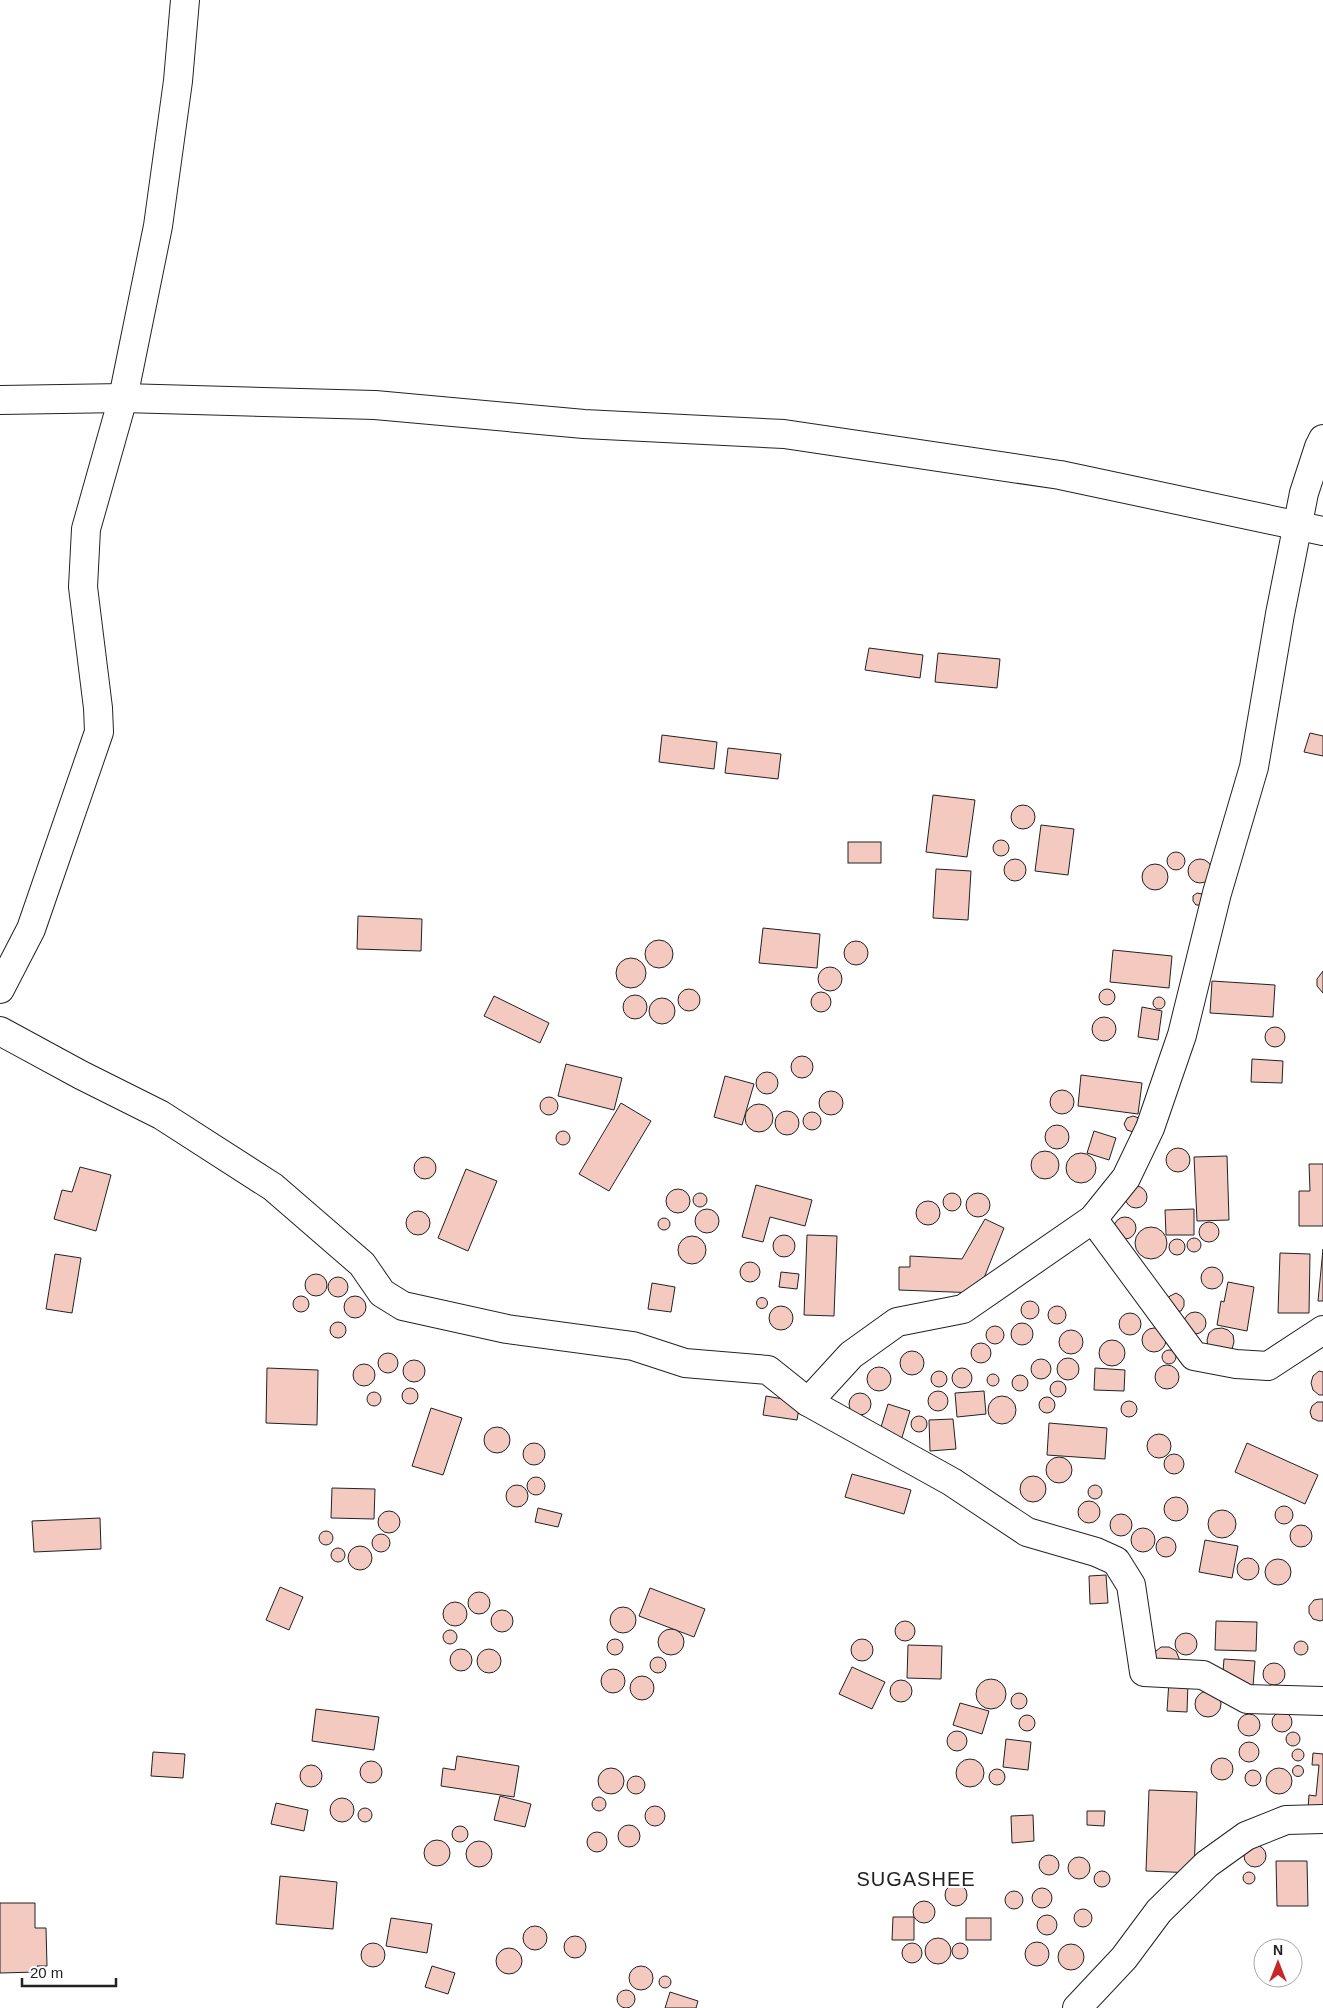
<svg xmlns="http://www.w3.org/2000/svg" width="1323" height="2008" viewBox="0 0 1323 2008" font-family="Arial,sans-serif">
<rect width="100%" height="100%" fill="#fff"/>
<!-- building -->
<g fill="#f3c9c0" stroke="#222">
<path d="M869 648 923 655 920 678 865 670Z"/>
<path d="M938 653 1000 659 997 688 935 682Z"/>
<path d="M1310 733 1323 736V756L1304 752Z"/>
<path d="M662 735 717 742 714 769 659 762Z"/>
<path d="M728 748 781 754 778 779 725 773Z"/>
<path d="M933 795 975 800 967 857 926 852Z"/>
<circle cx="1023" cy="817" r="12"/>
<path d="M1041 825 1074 829 1068 875 1035 871Z"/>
<circle cx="1001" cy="848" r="8"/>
<rect x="848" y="842" width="33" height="21"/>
<circle cx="1176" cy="861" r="9"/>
<circle cx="1015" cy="870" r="11"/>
<circle cx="1200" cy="871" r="12"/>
<circle cx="1155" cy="877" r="13"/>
<path d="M936 869 971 871 968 920 933 918Z"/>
<path d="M1197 893 1202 894 1205 897 1201 905H1196L1193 901V896Z"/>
<path d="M358 916 422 919 421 951 357 949Z"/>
<path d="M763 928 820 934 817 968 759 963Z"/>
<circle cx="659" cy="954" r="14"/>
<circle cx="856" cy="953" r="12"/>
<path d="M1113 950 1172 956 1169 988 1110 982Z"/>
<circle cx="631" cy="973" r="15"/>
<circle cx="830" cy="979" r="12"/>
<path d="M1323 971V993L1317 986V979Z"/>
<path d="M1212 981 1275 985 1273 1017 1210 1013Z"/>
<circle cx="689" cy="1000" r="11"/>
<circle cx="1107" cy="997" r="8"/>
<circle cx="821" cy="1002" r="10"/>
<circle cx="635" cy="1007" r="12"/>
<path d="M494 996 549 1023 540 1043 484 1016Z"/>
<circle cx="1159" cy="1003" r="6"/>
<circle cx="662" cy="1011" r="13"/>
<path d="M1142 1007 1162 1011 1158 1040 1138 1037Z"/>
<circle cx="1104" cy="1029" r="12"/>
<circle cx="1275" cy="1037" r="10"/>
<circle cx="802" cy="1067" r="11"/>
<path d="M1252 1059 1283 1061 1282 1083 1251 1082Z"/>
<path d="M566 1064 622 1078 614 1110 558 1096Z"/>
<circle cx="767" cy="1083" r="11"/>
<path d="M1081 1075 1142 1083 1138 1114 1078 1106Z"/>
<path d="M725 1076 754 1084 742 1125 714 1117Z"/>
<circle cx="1062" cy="1102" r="12"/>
<circle cx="831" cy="1103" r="12"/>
<circle cx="549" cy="1106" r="9"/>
<path d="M621 1103 651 1121 609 1191 579 1174Z"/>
<circle cx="759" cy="1118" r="14"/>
<circle cx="787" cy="1123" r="12"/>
<circle cx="812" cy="1121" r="9"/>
<path d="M1133 1116 1139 1118 1141 1124 1133 1132 1127 1130 1124 1124 1127 1118Z"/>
<circle cx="1057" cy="1137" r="12"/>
<path d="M1094 1131 1116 1138 1109 1160 1087 1153Z"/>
<circle cx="563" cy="1138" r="7"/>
<circle cx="1178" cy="1160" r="12"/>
<circle cx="1045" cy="1165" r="14"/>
<circle cx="1081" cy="1168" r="15"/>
<path d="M1227 1156 1229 1220 1197 1221 1194 1157Z"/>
<circle cx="425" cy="1168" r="11"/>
<path d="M1309 1164H1323V1226H1299V1191H1310Z"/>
<path d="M80 1167 111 1175 96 1231 54 1219 62 1190 72 1192Z"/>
<path d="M466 1169 497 1181 468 1251 438 1238Z"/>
<path d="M756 1185 812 1200 805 1226 770 1217 763 1242 742 1237Z"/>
<circle cx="1136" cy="1197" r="11"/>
<circle cx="678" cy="1201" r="12"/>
<circle cx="978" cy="1205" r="12"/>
<circle cx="952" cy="1202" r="9"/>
<circle cx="700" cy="1200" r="7"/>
<circle cx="928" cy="1213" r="12"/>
<path d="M1194 1209V1235H1166L1165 1210Z"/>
<circle cx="707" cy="1221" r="12"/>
<circle cx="418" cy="1223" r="12"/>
<circle cx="1125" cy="1228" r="11"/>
<circle cx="664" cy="1224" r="6"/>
<path d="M985 1219 1004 1228 978 1293 899 1290V1267H910V1256L962 1259Z"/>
<circle cx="1209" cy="1232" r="10"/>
<circle cx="1151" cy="1243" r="16"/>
<circle cx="784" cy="1246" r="11"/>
<path d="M807 1235 837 1236 834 1316 804 1315Z"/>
<circle cx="692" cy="1250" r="14"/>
<circle cx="1194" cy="1245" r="7"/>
<circle cx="1177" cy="1247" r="8"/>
<path d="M1323 1249V1301H1318Z"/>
<path d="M1280 1253 1310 1254 1309 1313H1278Z"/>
<path d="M55 1254 81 1258 72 1313 46 1309Z"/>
<circle cx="750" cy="1272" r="10"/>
<circle cx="1212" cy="1278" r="11"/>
<path d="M781 1272 799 1274 797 1289 779 1287Z"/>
<circle cx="316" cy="1285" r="11"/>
<circle cx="338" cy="1287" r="10"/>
<path d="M1228 1282 1254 1287 1247 1331 1217 1325 1221 1301 1224 1302Z"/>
<path d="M652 1283 675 1287 671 1312 648 1309Z"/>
<path d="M1176 1293 1181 1296 1184 1300V1306L1181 1311 1175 1312 1166 1300 1170 1296Z"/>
<circle cx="301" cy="1304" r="8"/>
<circle cx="355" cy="1307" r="11"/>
<circle cx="762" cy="1303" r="5.5"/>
<circle cx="1030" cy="1310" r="9"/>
<circle cx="1057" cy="1315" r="9"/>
<circle cx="781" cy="1318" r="12"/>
<circle cx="1195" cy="1323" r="11"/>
<circle cx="1130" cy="1324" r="11"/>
<circle cx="338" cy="1330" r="8"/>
<circle cx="1022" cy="1334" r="11"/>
<circle cx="995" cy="1335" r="9"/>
<path d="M1222 1328 1228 1330 1233 1335 1234 1342 1232 1349 1227 1353 1208 1347 1207 1340 1209 1333 1214 1329Z"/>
<circle cx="1154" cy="1340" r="12"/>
<circle cx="1071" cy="1342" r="12"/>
<circle cx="1112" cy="1353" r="13"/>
<circle cx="981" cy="1353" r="10"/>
<circle cx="1169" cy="1357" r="7"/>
<circle cx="912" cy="1363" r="12"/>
<circle cx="388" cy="1363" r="10"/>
<circle cx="1068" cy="1369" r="11"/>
<circle cx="1041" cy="1369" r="10"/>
<circle cx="414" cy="1371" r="11"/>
<circle cx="364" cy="1375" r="11"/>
<circle cx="1167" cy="1377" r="12"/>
<circle cx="879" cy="1379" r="12"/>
<circle cx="962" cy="1378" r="10"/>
<path d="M267 1368 318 1370 317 1425 266 1423Z"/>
<path d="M1095 1368 1125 1370 1124 1391 1094 1390Z"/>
<path d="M1319 1371 1323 1372V1395H1319L1313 1390 1311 1383 1313 1376Z"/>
<circle cx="939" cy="1379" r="8"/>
<circle cx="993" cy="1380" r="6"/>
<circle cx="1020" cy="1383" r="8"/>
<circle cx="1058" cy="1389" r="8"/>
<circle cx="410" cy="1396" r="8"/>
<circle cx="938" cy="1401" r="10"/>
<path d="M984 1391 986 1414 957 1417 955 1393Z"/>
<circle cx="374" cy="1399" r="7"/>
<circle cx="860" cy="1404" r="11"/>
<path d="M766 1396 800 1402 797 1420 763 1415Z"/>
<circle cx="1002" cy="1410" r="14"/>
<circle cx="1047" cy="1405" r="8"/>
<circle cx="1129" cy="1409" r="8"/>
<path d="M1317 1402H1323V1421H1318L1312 1418 1310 1412 1312 1406Z"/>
<path d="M888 1404 910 1411 900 1444 878 1437Z"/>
<path d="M431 1408 462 1418 443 1475 412 1466Z"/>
<circle cx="919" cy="1424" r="8"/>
<path d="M953 1419 956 1449 930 1451 929 1420Z"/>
<path d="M1049 1423 1107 1428 1105 1459 1047 1455Z"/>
<circle cx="497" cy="1440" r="13"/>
<circle cx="1159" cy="1446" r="12"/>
<circle cx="534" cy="1454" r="11"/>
<path d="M1247 1443 1318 1475 1305 1504 1235 1472Z"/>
<circle cx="1174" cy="1464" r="10"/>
<circle cx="1059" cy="1470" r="13"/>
<path d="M852 1474 911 1490 904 1514 845 1497Z"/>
<circle cx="1033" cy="1489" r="13"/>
<circle cx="536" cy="1486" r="9"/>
<circle cx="517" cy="1496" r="11"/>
<circle cx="1095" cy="1492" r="7"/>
<path d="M332 1488 375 1489 374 1519 331 1518Z"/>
<circle cx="1176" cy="1509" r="12"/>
<circle cx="1089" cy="1512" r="11"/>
<circle cx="1284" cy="1515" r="9"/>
<path d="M538 1508 562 1514 558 1527 535 1522Z"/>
<circle cx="1222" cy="1524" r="14"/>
<circle cx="389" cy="1522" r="11"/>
<circle cx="1121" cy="1525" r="11"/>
<path d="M100 1518 101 1549 34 1552 32 1521Z"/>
<circle cx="1301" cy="1536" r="11"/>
<circle cx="1143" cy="1540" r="12"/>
<circle cx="326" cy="1538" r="7"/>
<circle cx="381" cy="1543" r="9"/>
<circle cx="1166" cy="1547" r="10"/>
<path d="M1205 1540 1238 1546 1232 1578 1199 1572Z"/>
<circle cx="360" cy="1558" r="12"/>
<circle cx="338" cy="1555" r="7"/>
<circle cx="1248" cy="1569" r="11"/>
<circle cx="1278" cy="1572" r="13"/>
<path d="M1106 1575 1108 1603 1090 1604 1089 1576Z"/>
<path d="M280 1587 303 1597 289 1630 266 1620Z"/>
<path d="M650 1588 705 1609 694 1637 639 1616Z"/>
<circle cx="479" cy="1603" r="11"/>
<path d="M1320 1599H1323V1620L1320 1621 1313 1619 1309 1613V1606L1314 1600Z"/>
<circle cx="455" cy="1614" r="12"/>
<circle cx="623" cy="1620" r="13"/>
<circle cx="502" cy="1621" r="11"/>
<circle cx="905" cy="1631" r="10"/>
<path d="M1216 1621 1257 1622 1256 1651 1215 1650Z"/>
<circle cx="671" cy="1642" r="13"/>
<circle cx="450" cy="1637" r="7"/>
<circle cx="1186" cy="1644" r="11"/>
<circle cx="862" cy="1650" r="11"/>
<circle cx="615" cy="1647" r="8"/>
<circle cx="1301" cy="1648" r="7"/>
<path d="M908 1645 942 1646 941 1679 907 1678Z"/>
<path d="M1161 1647H1169L1176 1651 1179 1658 1177 1666 1154 1660 1155 1652Z"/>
<circle cx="489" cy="1661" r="12"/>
<circle cx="461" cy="1660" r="11"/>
<circle cx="658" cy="1665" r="8"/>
<path d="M1224 1659 1255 1661 1253 1686 1222 1684Z"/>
<circle cx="1274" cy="1674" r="11"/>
<path d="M852 1667 885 1682 872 1709 839 1694Z"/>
<circle cx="613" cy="1681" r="12"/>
<circle cx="642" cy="1688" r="12"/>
<circle cx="991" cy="1694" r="15"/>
<circle cx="901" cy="1691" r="11"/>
<path d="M1169 1681 1188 1682 1187 1712 1167 1711Z"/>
<circle cx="1208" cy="1704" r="13"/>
<circle cx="1019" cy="1701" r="8"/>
<path d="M960 1703 989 1711 982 1734 953 1725Z"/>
<path d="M316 1709 379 1717 374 1750 312 1741Z"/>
<circle cx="1282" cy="1722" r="10"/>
<circle cx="1249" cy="1725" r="11"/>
<circle cx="1027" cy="1723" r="8"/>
<circle cx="957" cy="1741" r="10"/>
<circle cx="1293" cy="1739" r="7"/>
<path d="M1006 1739 1031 1742 1028 1770 1003 1767Z"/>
<circle cx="1249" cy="1752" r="10"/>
<circle cx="1298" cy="1755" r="6"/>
<path d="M153 1752 185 1754 183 1778 151 1776Z"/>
<path d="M1313 1753 1323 1754V1811L1308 1809 1309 1795 1316 1796 1319 1765H1312Z"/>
<path d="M457 1756 519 1766 514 1797 441 1786 443 1768 455 1770Z"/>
<circle cx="1222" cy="1769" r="11"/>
<circle cx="970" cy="1773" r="14"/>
<circle cx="371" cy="1772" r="11"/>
<circle cx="311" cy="1776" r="11"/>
<circle cx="1298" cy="1771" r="5.5"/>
<circle cx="1279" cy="1781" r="13"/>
<circle cx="611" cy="1781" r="13"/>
<circle cx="997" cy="1777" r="8"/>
<circle cx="1253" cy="1778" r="8"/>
<circle cx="636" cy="1785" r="9"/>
<path d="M1149 1790 1197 1792 1194 1873 1146 1871Z"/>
<path d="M500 1796 531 1804 525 1827 494 1820Z"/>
<circle cx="599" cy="1804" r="7"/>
<circle cx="342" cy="1810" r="12"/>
<path d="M276 1803 308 1810 304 1831 271 1824Z"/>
<circle cx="655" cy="1816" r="10"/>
<circle cx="365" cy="1815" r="7"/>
<path d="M1087 1811H1105L1104 1826 1087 1825Z"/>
<path d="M1033 1815 1034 1841 1012 1843 1011 1816Z"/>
<circle cx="629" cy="1836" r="11"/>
<circle cx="460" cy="1834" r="8"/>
<circle cx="597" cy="1842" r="10"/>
<circle cx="437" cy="1853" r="13"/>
<circle cx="479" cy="1854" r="13"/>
<circle cx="1255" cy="1856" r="11"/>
<circle cx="1049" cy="1865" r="10"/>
<circle cx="1079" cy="1868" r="11"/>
<path d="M1276 1861H1307L1308 1906H1277Z"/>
<circle cx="1102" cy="1879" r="8"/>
<circle cx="1249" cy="1878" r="6"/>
<path d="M280 1876 337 1882 333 1929 276 1924Z"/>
<circle cx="956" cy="1895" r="11"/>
<circle cx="1042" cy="1898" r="10"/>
<circle cx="1014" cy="1900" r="9"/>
<circle cx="924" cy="1912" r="11"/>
<path d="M0 1903H35V1928H46L47 1966H37V1972L0 1973Z"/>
<circle cx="1083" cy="1918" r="9"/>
<circle cx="1047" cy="1925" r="10"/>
<path d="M893 1917H914V1940H892Z"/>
<path d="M391 1918 432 1924 427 1953 386 1946Z"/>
<rect x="966" y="1918" width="25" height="22"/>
<circle cx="535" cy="1938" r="12"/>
<circle cx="575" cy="1947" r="11"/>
<circle cx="938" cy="1951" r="13"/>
<circle cx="1037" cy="1954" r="12"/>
<circle cx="373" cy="1955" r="12"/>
<circle cx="912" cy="1953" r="10"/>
<circle cx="960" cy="1951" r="8"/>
<circle cx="1071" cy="1957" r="13"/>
<circle cx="509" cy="1961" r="13"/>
<path d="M432 1966 455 1973 448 1994 425 1987Z"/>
<circle cx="641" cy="1978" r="12"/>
<circle cx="665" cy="1982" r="6"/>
<circle cx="626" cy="1999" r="9"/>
<path d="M670 1992 698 2001 696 2008H665Z"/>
</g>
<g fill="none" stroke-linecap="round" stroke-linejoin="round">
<!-- minor casing -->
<g stroke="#222" stroke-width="30">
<g id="minor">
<path d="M0 400 123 398 375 405 584 424 784 434 1060 475 1323 531"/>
<path d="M0 989 31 929 99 732 98 708 83 587 86 529 123 398 158 226 178 81 185 0"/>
<path d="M0 1031 81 1075 161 1115 273 1187 362 1264 382 1293 403 1306 507 1329 633 1346 685 1363 768 1370 808 1402 952 1482 1027 1532 1096 1552 1116 1561 1131 1585 1144 1672 1203 1675 1247 1699 1323 1701"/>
<path d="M1093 1219 1194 1356 1236 1364 1268 1366 1323 1330"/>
<path d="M808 1402 851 1355 897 1322 963 1309 1093 1219 1126 1178 1150 1128 1182 1035 1217 893 1254 767 1280 614 1304 493 1319 447 1323 439"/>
<path d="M1077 2008 1124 1958 1159 1911 1207 1864 1246 1836 1286 1820 1323 1819"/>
</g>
</g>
<!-- minor -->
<use href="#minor" stroke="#fff" stroke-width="28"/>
</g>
<g text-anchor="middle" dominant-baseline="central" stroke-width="4" stroke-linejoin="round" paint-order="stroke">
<!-- quarter labels -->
<g font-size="20" letter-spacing="1" fill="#222" stroke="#fff">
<text x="916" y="1879">SUGASHEE</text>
</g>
</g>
<!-- north arrow -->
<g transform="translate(1278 1963)"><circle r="24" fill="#ffffff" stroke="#a7a7a7"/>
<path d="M0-4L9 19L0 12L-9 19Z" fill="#c62828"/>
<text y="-8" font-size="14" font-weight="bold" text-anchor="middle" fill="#222222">N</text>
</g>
<!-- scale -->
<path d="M22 1978v8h94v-8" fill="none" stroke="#222222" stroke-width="2.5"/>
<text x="30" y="1978" font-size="15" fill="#222222" stroke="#ffffff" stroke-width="4" paint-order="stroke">20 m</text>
</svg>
